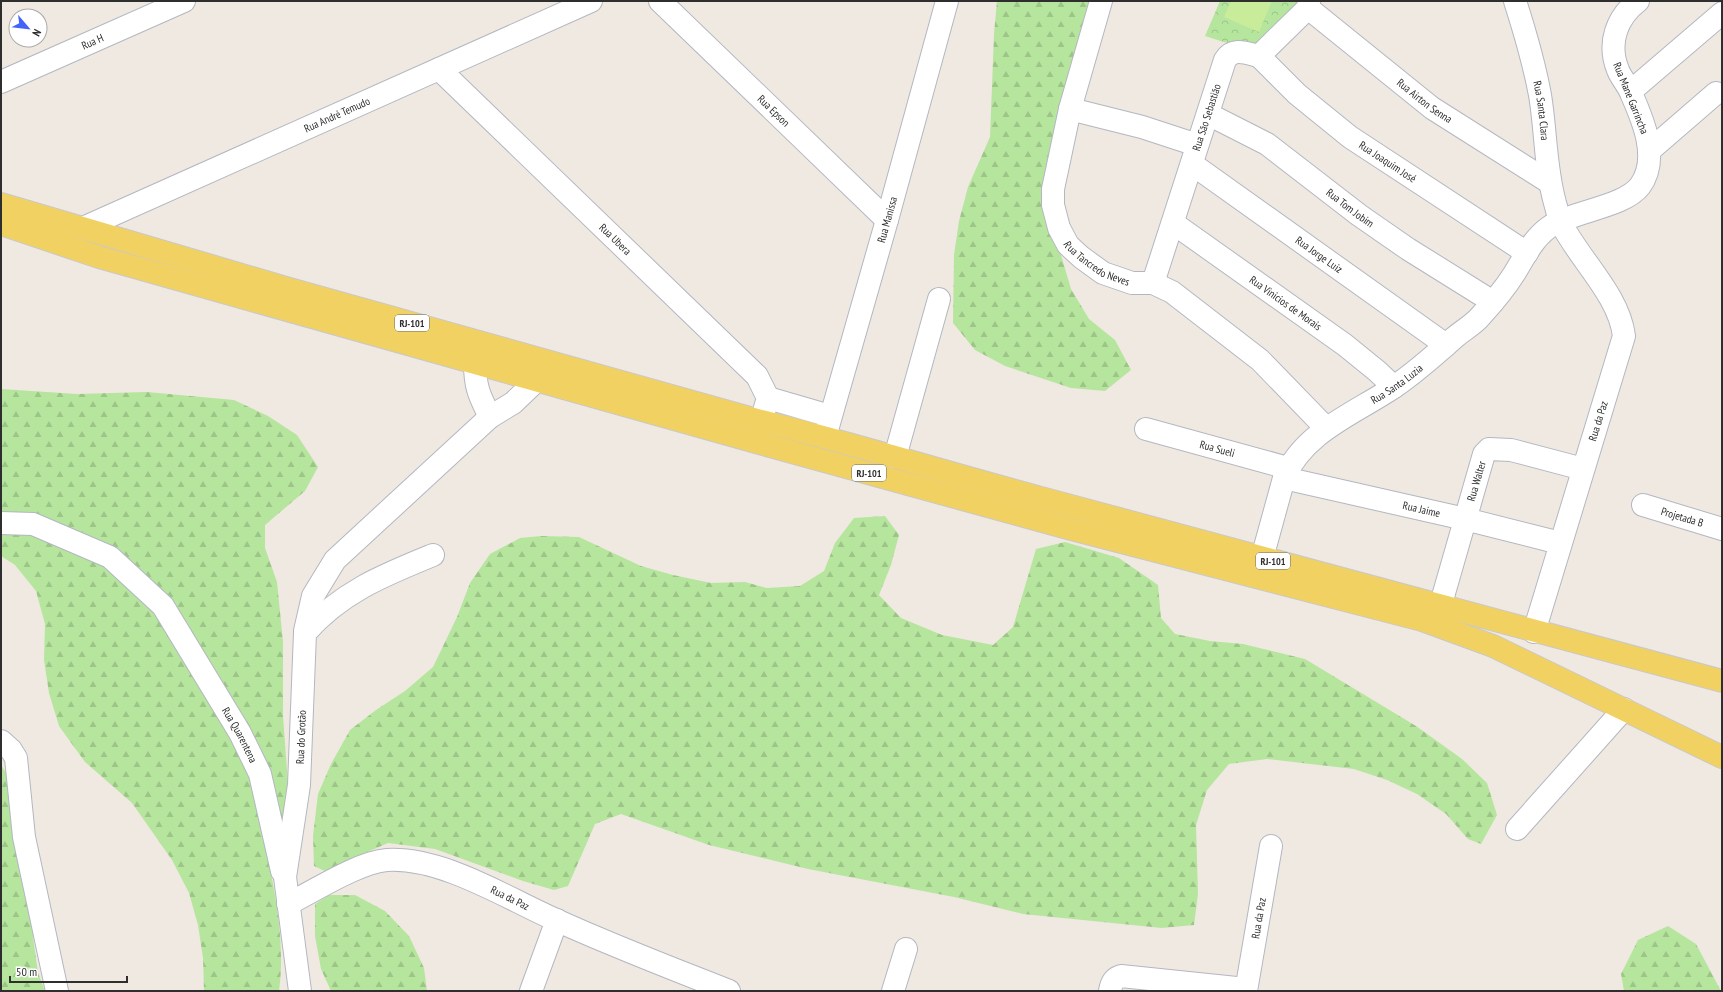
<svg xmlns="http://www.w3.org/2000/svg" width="1723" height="992" viewBox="0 0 1723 992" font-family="'PT Sans Narrow',sans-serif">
<defs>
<pattern id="forest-firs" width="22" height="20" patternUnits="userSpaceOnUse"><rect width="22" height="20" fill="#b6e59e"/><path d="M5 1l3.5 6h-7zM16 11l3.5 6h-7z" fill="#9dc588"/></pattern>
<pattern id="park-crowns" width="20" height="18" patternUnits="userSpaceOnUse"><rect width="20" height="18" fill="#b6e59e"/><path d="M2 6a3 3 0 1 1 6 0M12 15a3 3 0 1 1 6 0" fill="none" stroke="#9dc588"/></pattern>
</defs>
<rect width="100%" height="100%" fill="#efe9e1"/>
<!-- forest -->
<g fill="url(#forest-firs)">
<path d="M997 1H1094L1048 226 1061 255 1071 289 1089 319 1115 340 1131 370 1105 391 1071 388 1005 366 975 350 953 323 954 255 959 221 968 187 990 137 994 34Z"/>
<path d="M1 389 77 394 147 392 234 400 268 416 297 435 318 467 305 491 265 525V548L277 582 283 642V716L288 784 283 817 260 815C270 873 287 932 279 991H204L203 958 198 925 189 893 172 860 132 803 85 762 59 726 49 693 44 660 45 624 36 591 15 565 1 556Z"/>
<path d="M885 516 899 535 891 565 879 595 901 618 942 635 993 645 1013 627 1036 549 1065 542 1119 558 1158 585 1161 618 1175 634 1210 641 1243 644 1305 659 1416 726 1462 759 1487 783 1497 815 1481 844 1468 839 1446 814 1417 794 1387 780 1354 769 1267 759 1229 764 1207 790 1196 825 1198 894 1194 925 1162 928 1023 914 954 897 808 869 709 845 621 814 595 824 568 886 554 890 523 881 435 849 388 843 340 864 329 873 314 866 313 836 318 794 331 764 350 730 376 710 405 691 433 667 457 617 470 583 490 554 520 538 541 536 579 537 641 566 673 575 711 583 745 582 767 588 800 586 824 571 835 543 854 518Z"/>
<path d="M1 765 16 788 34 895 33 937 38 973 45 991H1Z"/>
<path d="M329 895H355L385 911 409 936 424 968 427 991H331L321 969 315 936V904Z"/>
<path d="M1668 926 1696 944 1721 991H1624L1621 974 1638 940Z"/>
</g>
<!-- park -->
<path fill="url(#park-crowns)" d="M1220 1H1302L1260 47C1241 48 1223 42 1205 36Z"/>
<!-- pitch -->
<path fill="#c9ec9a" d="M1231 1H1272L1259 32 1224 17Z"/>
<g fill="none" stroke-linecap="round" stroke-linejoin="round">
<!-- minor casing -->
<g stroke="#b4b7c1" stroke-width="24">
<g id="minor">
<path id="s1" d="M660 1 887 220"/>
<path id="s2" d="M1101 1 1070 109 1053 189V205L1059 228 1068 245 1081 257 1103 273 1132 283H1153L1172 292 1260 360 1326 428"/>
<path id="s3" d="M1515 1C1525 32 1534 63 1540 95 1546 131 1545 167 1555 203 1557 209 1558 217 1561 223 1579 259 1619 295 1624 336L1534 632"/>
<path id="s4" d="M1308 8 1432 108 1549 182"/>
<path id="s5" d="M1259 56 1297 94 1350 137 1527 253"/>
<path id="s6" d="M439 69 757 376 768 398 761 421"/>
<path id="s7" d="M1 82 184 1"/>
<path d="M1631 91 1722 13"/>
<path d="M1070 109 1142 127 1197 145"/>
<path id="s8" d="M1208 114 1267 144 1359 215 1408 249 1493 302"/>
<path d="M1649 151 1716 93"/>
<path id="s9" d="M1192 164 1446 345"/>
<path id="s10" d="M1173 223 1345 345 1377 371 1394 387"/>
<path id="s11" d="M83 228 591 1"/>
<path id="s12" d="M1153 283 1225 60C1233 47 1246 53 1259 56L1308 8 1309 1"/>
<path d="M475 363C475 387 479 395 490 417"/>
<path d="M768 398 830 416"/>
<path id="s13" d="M1146 429 1288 468"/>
<path id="s14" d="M825 437 887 220 947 1"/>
<path d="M895 457 939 299"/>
<path id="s15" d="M1284 478 1465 519 1560 543"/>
<path id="s16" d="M1643 505 1722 529"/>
<path id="s17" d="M1 523 33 524 110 557 163 606 240 733 260 774 282 871"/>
<path id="s18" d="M1262 558 1284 478C1305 431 1354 414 1394 387 1416 372 1435 355 1454 338 1462 331 1471 326 1478 319 1491 305 1504 290 1514 274 1524 258 1532 240 1548 228 1570 211 1623 208 1640 186 1660 159 1643 120 1631 93 1628 85 1621 78 1618 70 1607 43 1617 17 1638 1"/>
<path id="s19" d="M1440 607 1484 454 1489 449 1511 450 1583 469"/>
<path d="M305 631 313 596 335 560 490 417 513 403 537 380"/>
<path d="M1 741 11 750 16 758 24 837 57 991"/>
<path d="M1517 829 1624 709"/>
<path id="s20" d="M288 904C314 891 359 862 387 860 443 857 506 898 556 920 613 946 671 968 729 991"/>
<path id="s21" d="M300 991 285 877 299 785 305 633C341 592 384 575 433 555"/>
<path d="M531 991 557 920"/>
<path d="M893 991 906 949"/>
<path d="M1110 991C1111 984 1114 978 1121 976L1246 989"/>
<path id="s22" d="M1246 991 1271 846"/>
</g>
</g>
<!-- major casing -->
<g stroke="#c9c9c9" stroke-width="24">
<g id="major">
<path d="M1 204 286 288 761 421C855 444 947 473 1041 498 1268 561 1495 621 1722 681"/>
<path d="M1 224 99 257 752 441 1071 529 1422 620 1493 646 1722 757"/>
</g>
</g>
<!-- minor -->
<use href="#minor" stroke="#fff" stroke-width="22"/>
<!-- major -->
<use href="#major" stroke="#f2d163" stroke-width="22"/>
</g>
<g text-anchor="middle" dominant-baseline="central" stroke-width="3.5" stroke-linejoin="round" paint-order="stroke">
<!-- shield labels -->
<g fill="#fff" stroke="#6d6d6d" stroke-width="1">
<rect x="395" y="315" width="34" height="16" rx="3"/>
<rect x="852" y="465" width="34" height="16" rx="3"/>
<rect x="1256" y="553" width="34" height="16" rx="3"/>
</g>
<g font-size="10" font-weight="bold" fill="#2e2e2e">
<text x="412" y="323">RJ-101</text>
<text x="869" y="473">RJ-101</text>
<text x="1273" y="561">RJ-101</text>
</g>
<!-- street labels -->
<g font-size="11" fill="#2e2e2e" stroke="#fff">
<text stroke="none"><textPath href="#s7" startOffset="100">Rua H</textPath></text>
<text transform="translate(1631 98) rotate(68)">Rua Mane Garrincha</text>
<text stroke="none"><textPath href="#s4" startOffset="149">Rua Airton Senna</textPath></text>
<text stroke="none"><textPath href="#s1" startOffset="158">Rua Epson</textPath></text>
<text stroke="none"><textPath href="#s3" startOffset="113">Rua Santa Clara</textPath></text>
<text stroke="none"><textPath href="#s11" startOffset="278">Rua André Temudo</textPath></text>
<text stroke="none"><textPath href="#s12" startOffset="174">Rua Sāo Sebastiāo</textPath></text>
<text stroke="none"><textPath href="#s5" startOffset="167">Rua Joaquim José</textPath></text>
<text stroke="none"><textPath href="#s8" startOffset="171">Rua Tom Jobim</textPath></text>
<text stroke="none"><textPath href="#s14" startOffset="226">Rua Manissa</textPath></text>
<text stroke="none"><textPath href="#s6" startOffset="245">Rua Ubera</textPath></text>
<text stroke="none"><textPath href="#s9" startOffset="156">Rua Jorge Luiz</textPath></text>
<text stroke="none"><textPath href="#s2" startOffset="288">Rua Tancredo Neves</textPath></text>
<text stroke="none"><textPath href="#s10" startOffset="138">Rua Vinicios de Morais</textPath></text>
<text stroke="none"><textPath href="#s18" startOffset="232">Rua Santa Luzia</textPath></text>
<text transform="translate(1598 421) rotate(-73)">Rua da Paz</text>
<text stroke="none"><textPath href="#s13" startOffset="74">Rua Sueli</textPath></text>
<text stroke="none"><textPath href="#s19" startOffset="131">Rua Walter</textPath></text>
<text stroke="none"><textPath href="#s15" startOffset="141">Rua Jaime</textPath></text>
<text stroke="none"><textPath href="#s16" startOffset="41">Projetada B</textPath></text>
<text stroke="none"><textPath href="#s17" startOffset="338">Rua Quarentena</textPath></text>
<text stroke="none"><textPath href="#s21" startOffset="256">Rua do Grotão</textPath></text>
<text stroke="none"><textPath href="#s20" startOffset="239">Rua da Paz</textPath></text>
<text stroke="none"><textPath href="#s22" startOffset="74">Rua da Paz</textPath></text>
</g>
</g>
<!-- border -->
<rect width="1723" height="992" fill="none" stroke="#2e2e2e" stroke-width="4"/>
<!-- north arrow -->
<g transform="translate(28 28) rotate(118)"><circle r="19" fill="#ffffff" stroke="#ababab"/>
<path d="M0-3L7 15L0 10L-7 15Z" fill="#4264fb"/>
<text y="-6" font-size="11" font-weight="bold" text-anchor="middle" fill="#2e2e2e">N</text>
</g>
<!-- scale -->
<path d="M10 976v6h117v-6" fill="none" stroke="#2e2e2e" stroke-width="2"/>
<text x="16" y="976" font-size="12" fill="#2e2e2e" stroke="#ffffff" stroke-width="3" paint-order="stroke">50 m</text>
</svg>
